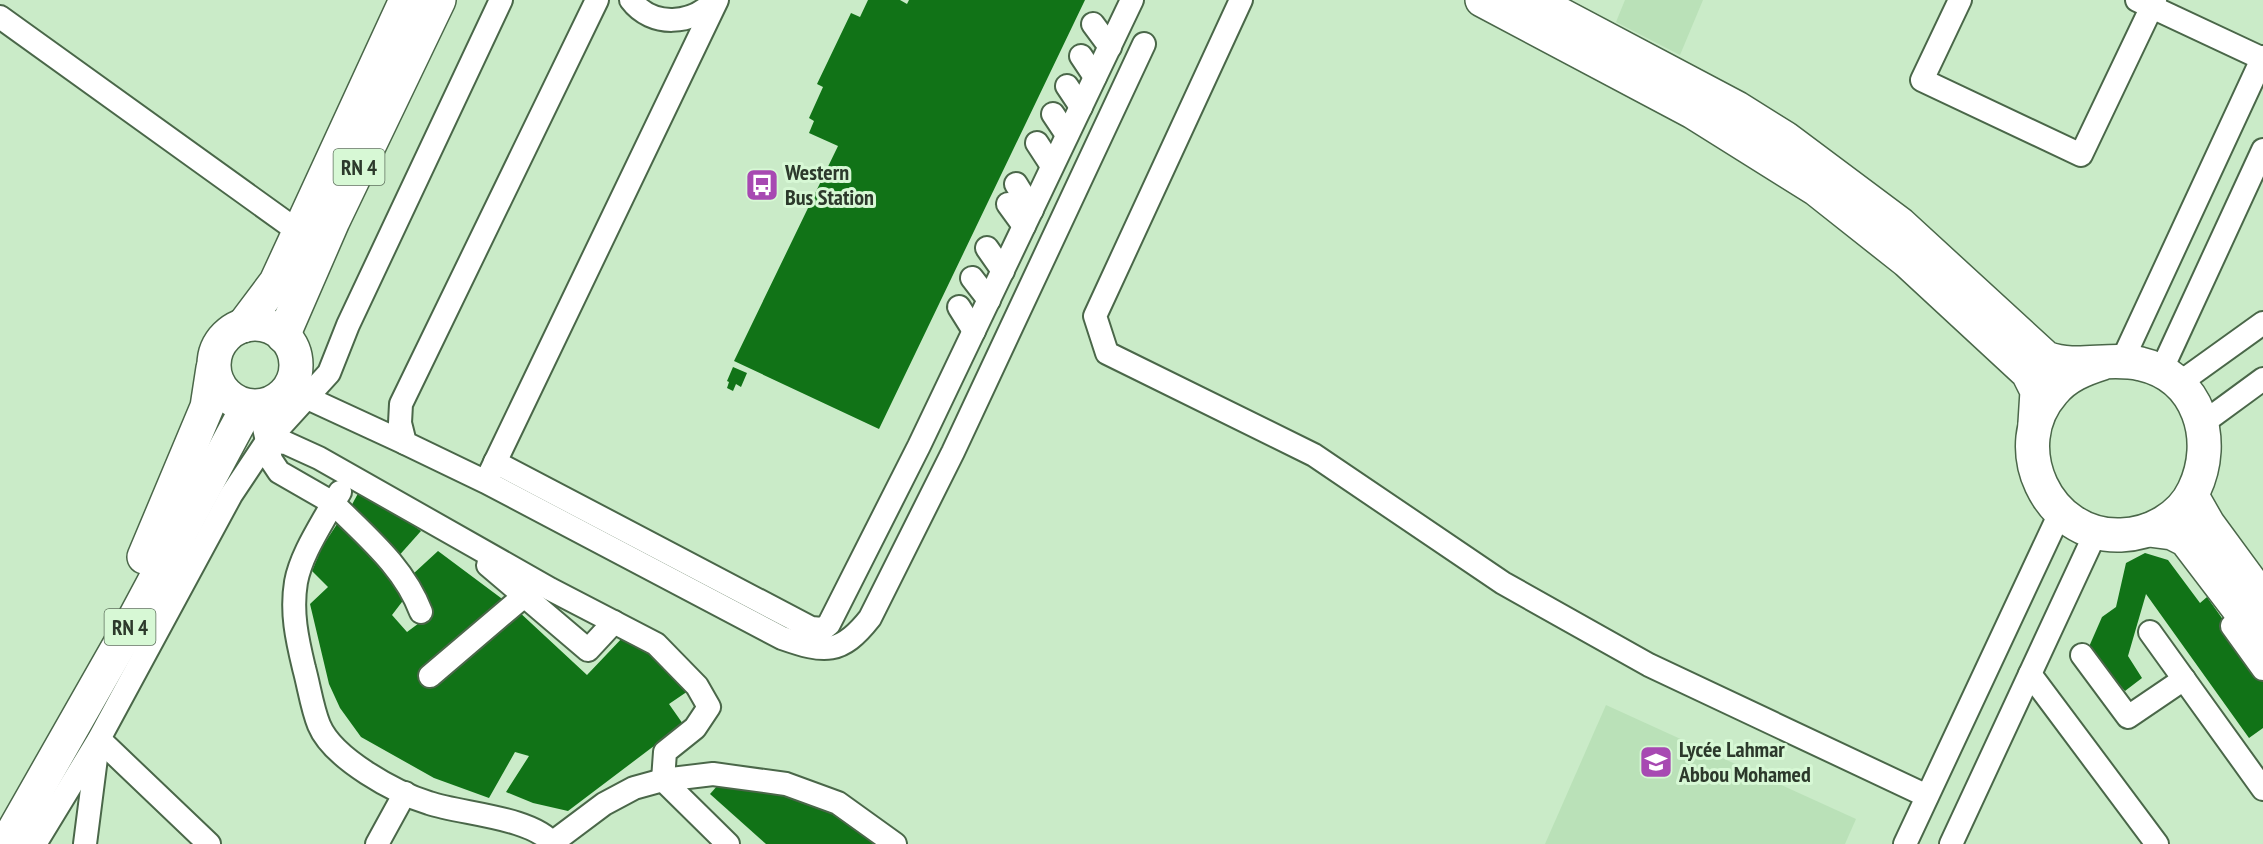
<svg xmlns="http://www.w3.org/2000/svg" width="2263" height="844" viewBox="0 0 2263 844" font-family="'PT Sans Narrow',sans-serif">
<rect width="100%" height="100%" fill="#caebc8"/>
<!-- built -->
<g fill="#bae1b8">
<path d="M1625 0H1703L1680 55 1616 22Z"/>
<path d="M1606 705 1856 819 1845 844H1545Z"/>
</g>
<!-- building -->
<g fill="#117317">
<path d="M868 0H900L907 4 909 0H1085L879 429 734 361 838 146 809 133 814 121 809 118 823 87 817 84 851 13 860 17Z"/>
<path d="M733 367 747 373 741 387 736 384 733 391 727 388 729 382 727 381Z"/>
<path d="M361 488 421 531 396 559 349 510Z"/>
<path d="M339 521 383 559 405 598 392 615 407 632 434 612 413 574 438 551 517 610 587 675 625 635 653 650 691 689 669 704 683 724 568 811 533 803 506 792 529 756 515 752 489 798 434 778 361 737 340 708 329 684 310 604 328 587 312 571 322 547Z"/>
<path d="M2145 553 2168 560 2200 603 2207 597 2263 676V728L2249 738 2146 594 2128 656 2142 678 2125 691 2088 649 2102 617 2116 607 2126 563Z"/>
<path d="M718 785 796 798 829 811 863 832 877 844H766L710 794Z"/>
</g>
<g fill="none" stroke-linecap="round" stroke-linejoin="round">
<!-- minor casing -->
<g stroke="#4a6749" stroke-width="26">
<g id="minor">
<path d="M597 0 401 404 400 423 405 443 486 482 782 638C825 653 841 655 870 618L953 452 1144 44"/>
<path d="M631 0C652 28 693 25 715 0"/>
<path d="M1241 0 1095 316 1107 353 1314 455 1503 583 1649 665 1927 796"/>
<path d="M1960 0 1922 80 2081 155 2155 0"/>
<path d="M2137 0 2263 59"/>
<path d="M0 17 299 232"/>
<path d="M1093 24 1110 47"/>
<path d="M1081 56 1095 77"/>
<path d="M1067 86 1081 107"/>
<path d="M1053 114 1067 135"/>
<path d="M1037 143 1052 166"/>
<path d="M1016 184 1032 210"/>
<path d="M1008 204 1024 226"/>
<path d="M987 248 1003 271"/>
<path d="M972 278 989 300"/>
<path d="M959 307 974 331"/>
<path d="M2122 361 2263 57"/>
<path d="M2161 371 2263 150"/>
<path d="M2178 384 2263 323"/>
<path d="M288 389 405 443"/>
<path d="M259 406 267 441 286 443 319 458 550 589 656 644 697 686 709 707 695 728 665 752 663 780 728 844"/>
<path d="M2203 423 2263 379"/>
<path d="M267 441 329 373 348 325 501 0"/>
<path d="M495 462 811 628 823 629 829 624 919 446 1132 0"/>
<path d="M489 475 717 0"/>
<path d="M340 492 333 503C367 537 404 567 421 612"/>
<path d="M488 565 588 650 614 622"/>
<path d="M2232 626 2263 669"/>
<path d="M2150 632 2263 789"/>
<path d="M2082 655 2128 717 2184 679"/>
<path d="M2030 674 2157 844"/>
<path d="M430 676 524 596"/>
<path d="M99 739 209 844"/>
<path d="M552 843 604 804 634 788 663 780 713 774 786 784 838 803 895 844"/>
<path d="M35 844 99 739 231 495 267 441 271 460 279 472 333 503C320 527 301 555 296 582 291 612 297 639 304 668 309 686 312 708 319 725 333 759 396 793 429 803 461 814 532 817 553 844"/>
<path d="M85 844 97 750"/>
<path d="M377 844 405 793"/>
<path d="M1905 844 2060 513"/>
<path d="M1951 844 2096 532"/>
</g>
</g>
<!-- highway casing -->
<g stroke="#4a6749" stroke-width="36">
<g id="highway">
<path d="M1482 0 1693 112 1816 189 1907 261 2028 373 2037 391 2035 423"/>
<path d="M1533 0 1737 108 1785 138 1900 224 2046 358C2077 370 2109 356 2141 364 2199 377 2218 440 2194 490 2181 518 2150 534 2121 535 2047 538 2005 446 2053 392 2066 376 2084 369 2103 363"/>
<circle cx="255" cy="365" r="41"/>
<path d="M243 326 276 282 406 0"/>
<path d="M283 336 333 221 439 0"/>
<path d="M2192 496 2208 524 2263 599"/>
<path d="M2149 530 2172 533 2186 540 2263 641"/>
<path d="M144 557 207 407 213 368"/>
<path d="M6 844 133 621 248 406"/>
</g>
</g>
<!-- minor -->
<use href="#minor" stroke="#fff" stroke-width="22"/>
<!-- highway -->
<use href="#highway" stroke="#fff" stroke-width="33"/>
</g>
<!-- icons -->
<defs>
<g id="bus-square" transform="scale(1.725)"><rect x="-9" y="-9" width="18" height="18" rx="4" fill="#a749b2" stroke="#d7f8d5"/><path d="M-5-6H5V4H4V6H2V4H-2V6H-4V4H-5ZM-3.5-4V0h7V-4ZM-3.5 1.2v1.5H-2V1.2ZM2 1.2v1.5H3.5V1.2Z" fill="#fff"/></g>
<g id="school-square" transform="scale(1.725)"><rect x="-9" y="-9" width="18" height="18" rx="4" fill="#a749b2" stroke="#d7f8d5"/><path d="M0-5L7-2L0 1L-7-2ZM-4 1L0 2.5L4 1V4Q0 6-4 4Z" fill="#fff"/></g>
</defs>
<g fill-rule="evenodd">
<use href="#bus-square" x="762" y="185"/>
<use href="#school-square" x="1656" y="762"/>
</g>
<g text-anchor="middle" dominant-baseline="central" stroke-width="6" stroke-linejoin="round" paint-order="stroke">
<!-- shield labels -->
<g fill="#d7f8d5" stroke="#5f725e" stroke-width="1.5">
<rect x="333.5" y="149" width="51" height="36" rx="4.5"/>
<rect x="104.5" y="609" width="51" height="36" rx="4.5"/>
</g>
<g font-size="21" font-weight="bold" fill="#2c392b">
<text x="359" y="167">RN 4</text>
<text x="130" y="627">RN 4</text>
</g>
<!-- poi labels -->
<g font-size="22" font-weight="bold" fill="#2c392b" stroke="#d7f8d5" text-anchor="start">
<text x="785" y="172">Western<tspan x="785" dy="25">Bus Station</tspan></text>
<text x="1679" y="749">Lycée Lahmar<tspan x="1679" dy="25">Abbou Mohamed</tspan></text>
</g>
</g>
</svg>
